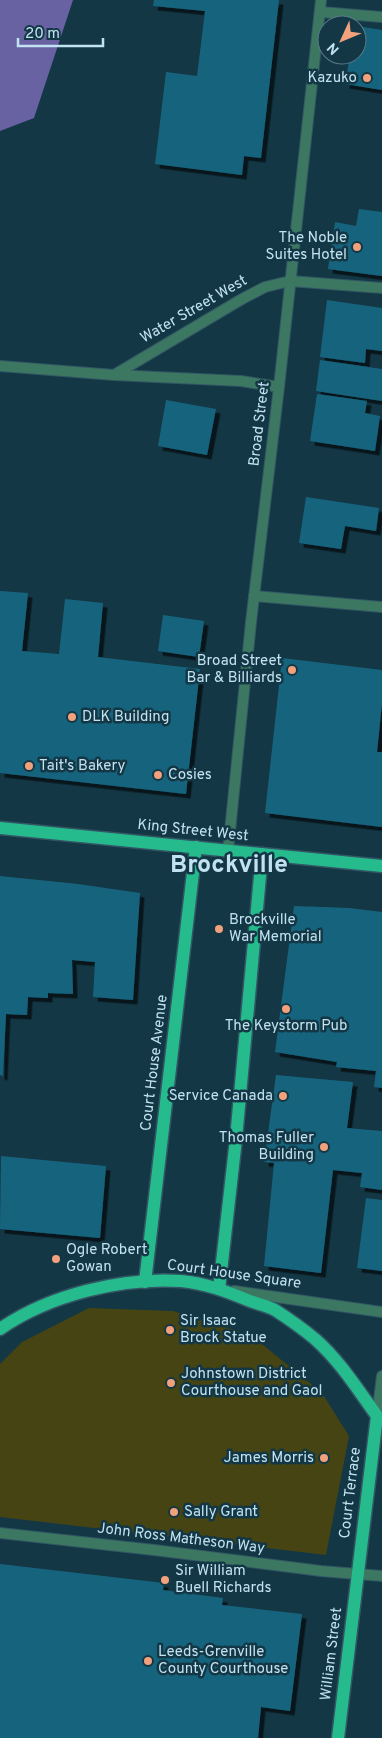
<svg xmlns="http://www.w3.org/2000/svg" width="382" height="1738" viewBox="0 0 382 1738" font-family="Overpass,sans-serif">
<defs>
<filter id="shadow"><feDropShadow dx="4.5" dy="4.5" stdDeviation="0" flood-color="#0009"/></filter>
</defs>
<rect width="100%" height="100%" fill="#133745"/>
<!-- green -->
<path fill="#464412" d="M89 1308 173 1311 251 1335 322 1393 349 1436 326 1555 0 1517V1364L22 1342Z"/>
<!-- water -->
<path fill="#6862a3" d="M0 0H73L34 118 0 131Z"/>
<!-- building -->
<g fill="#18637d" filter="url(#shadow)">
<path d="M154 0H279L261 158 244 156 242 175 155 164 166 72 197 76 205 11 153 6Z"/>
<path d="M357 26 382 30V90L345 84 350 55H357Z"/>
<path d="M359 209 382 212V276L328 269 335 222 356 226Z"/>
<path d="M327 300 382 308V351L366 349 365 363 320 357Z"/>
<path d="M320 360 382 369V401L316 391Z"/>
<path d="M317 394 367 401 365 413 380 416 375 451 310 441Z"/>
<path d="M166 400 216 409 207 455 158 446Z"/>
<path d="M306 497 379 508 376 531 345 526 341 549 299 543Z"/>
<path d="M0 591 28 593 22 651 59 654 65 599 103 603 98 657 200 669 186 794 0 773Z"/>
<path d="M163 615 204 621 199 657 158 651Z"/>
<path d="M282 658 382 670V703L377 752H382V827L265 813Z"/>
<path d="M0 876 78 884 140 893 133 1000 93 997 95 962 72 960 73 994 48 993V998L28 997 27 1015 6 1014 3 1076 0 1075Z"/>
<path d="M294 906 349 908 382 912V1088L374 1087 376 1071 336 1067 337 1062 275 1052Z"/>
<path d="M276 1075 353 1082 347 1128 382 1131V1190L360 1187 362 1173 333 1170 321 1273 264 1266 274 1163 264 1162Z"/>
<path d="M1 1156 106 1166 100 1238 0 1229Z"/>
<path d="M366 1198 382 1200V1271L357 1268Z"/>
<path d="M0 1564 164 1583 163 1590 223 1598 222 1605 302 1614 290 1711 261 1707 258 1738H0Z"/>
</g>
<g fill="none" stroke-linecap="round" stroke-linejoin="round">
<!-- lane casing -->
<g stroke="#325664" stroke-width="12">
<path id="lane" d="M254 596 382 607"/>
</g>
<!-- street casing -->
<g stroke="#325664" stroke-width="12">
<g id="street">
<path d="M321 12 382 17"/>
<path d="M0 366 114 375 241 381 279 387"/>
<path d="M114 375 242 299 265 287 290 281 382 288"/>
<path d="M228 851 251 622 279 387 321 0"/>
<path d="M234 1291 382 1312"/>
<path d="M377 1416 382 1376"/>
<path d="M0 1533 154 1550 321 1571 382 1576"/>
</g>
</g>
<!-- primary casing -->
<g stroke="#325664" stroke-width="15">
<g id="primary">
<path d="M0 828 382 866"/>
<path d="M145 1282 196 847"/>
<path d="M219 1289 236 1139 262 854"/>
<path d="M0 1329C49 1295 122 1277 181 1281 205 1283 228 1292 250 1301 258 1304 268 1306 275 1310 289 1319 303 1329 315 1339 340 1361 358 1390 377 1416L338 1738"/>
</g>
</g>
<!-- lane -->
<use href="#lane" stroke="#3c7761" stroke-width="10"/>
<!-- street -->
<use href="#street" stroke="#3c7761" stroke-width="10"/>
<!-- primary -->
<use href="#primary" stroke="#26bb8d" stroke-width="12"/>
</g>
<!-- markers -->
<g fill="#f1a17b" stroke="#133745" stroke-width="2">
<circle cx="367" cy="78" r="5"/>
<circle cx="357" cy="247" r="5"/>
<circle cx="292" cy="670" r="5"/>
<circle cx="72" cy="717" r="5"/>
<circle cx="29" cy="766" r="5"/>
<circle cx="158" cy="775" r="5"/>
<circle cx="219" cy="929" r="5"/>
<circle cx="286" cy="1009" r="5"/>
<circle cx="283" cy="1096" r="5"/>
<circle cx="324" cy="1147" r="5"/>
<circle cx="56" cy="1259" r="5"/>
<circle cx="170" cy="1330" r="5"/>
<circle cx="171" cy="1383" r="5"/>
<circle cx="324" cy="1458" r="5"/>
<circle cx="174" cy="1512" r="5"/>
<circle cx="165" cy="1580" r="5"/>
<circle cx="148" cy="1661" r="5"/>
</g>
<g text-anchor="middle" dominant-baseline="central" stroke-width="5" stroke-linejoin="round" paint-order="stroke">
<!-- poi labels -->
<g font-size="15" fill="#c1e2f1" stroke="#133745" text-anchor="start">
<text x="357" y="78" text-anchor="end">Kazuko</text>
<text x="347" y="238" text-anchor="end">The Noble<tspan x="347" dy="17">Suites Hotel</tspan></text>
<text x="282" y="661" text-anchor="end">Broad Street<tspan x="282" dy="17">Bar &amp; Billiards</tspan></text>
<text x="82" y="717">DLK Building</text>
<text x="39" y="766">Tait's Bakery</text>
<text x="168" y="775">Cosies</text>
<text x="229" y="920">Brockville<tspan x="229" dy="17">War Memorial</tspan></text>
<text x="286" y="1026" text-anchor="middle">The Keystorm Pub</text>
<text x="273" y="1096" text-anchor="end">Service Canada</text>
<text x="314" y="1138" text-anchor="end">Thomas Fuller<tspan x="314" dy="17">Building</tspan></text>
<text x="66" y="1250">Ogle Robert<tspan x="66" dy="17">Gowan</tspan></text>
<text x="180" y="1321">Sir Isaac<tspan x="180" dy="17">Brock Statue</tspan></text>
<text x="181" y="1374">Johnstown District<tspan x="181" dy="17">Courthouse and Gaol</tspan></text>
<text x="314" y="1458" text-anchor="end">James Morris</text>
<text x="184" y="1512">Sally Grant</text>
<text x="175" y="1571">Sir William<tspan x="175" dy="17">Buell Richards</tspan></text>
<text x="158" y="1652">Leeds-Grenville<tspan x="158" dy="17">County Courthouse</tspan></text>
</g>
<!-- street labels -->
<g font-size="15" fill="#c1e2f1" stroke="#133745">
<text transform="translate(194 310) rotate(-30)">Water Street West</text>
<text transform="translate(260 424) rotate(-83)">Broad Street</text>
<text transform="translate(193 831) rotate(6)">King Street West</text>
<text transform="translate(155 1063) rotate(-83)">Court House Avenue</text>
<text transform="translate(234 1275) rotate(8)">Court House Square</text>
<text transform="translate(351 1493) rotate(-83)">Court Terrace</text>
<text transform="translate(181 1539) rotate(7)">John Ross Matheson Way</text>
<text transform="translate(332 1654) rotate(-83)">William Street</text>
</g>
<!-- town labels -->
<g font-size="25" font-weight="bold" fill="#c1e2f1" stroke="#133745">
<text x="229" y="866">Brockville</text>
</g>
</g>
<!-- north arrow -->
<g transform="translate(342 40) rotate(226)"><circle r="24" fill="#133745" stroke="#597b8a"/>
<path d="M0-4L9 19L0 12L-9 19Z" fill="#f1a17b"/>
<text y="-8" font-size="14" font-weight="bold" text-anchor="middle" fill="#c1e2f1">N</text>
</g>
<!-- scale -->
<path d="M18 38v8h85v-8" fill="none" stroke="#c1e2f1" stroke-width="2.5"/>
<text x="25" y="38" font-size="15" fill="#c1e2f1" stroke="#133745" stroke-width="4" paint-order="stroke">20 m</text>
</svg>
